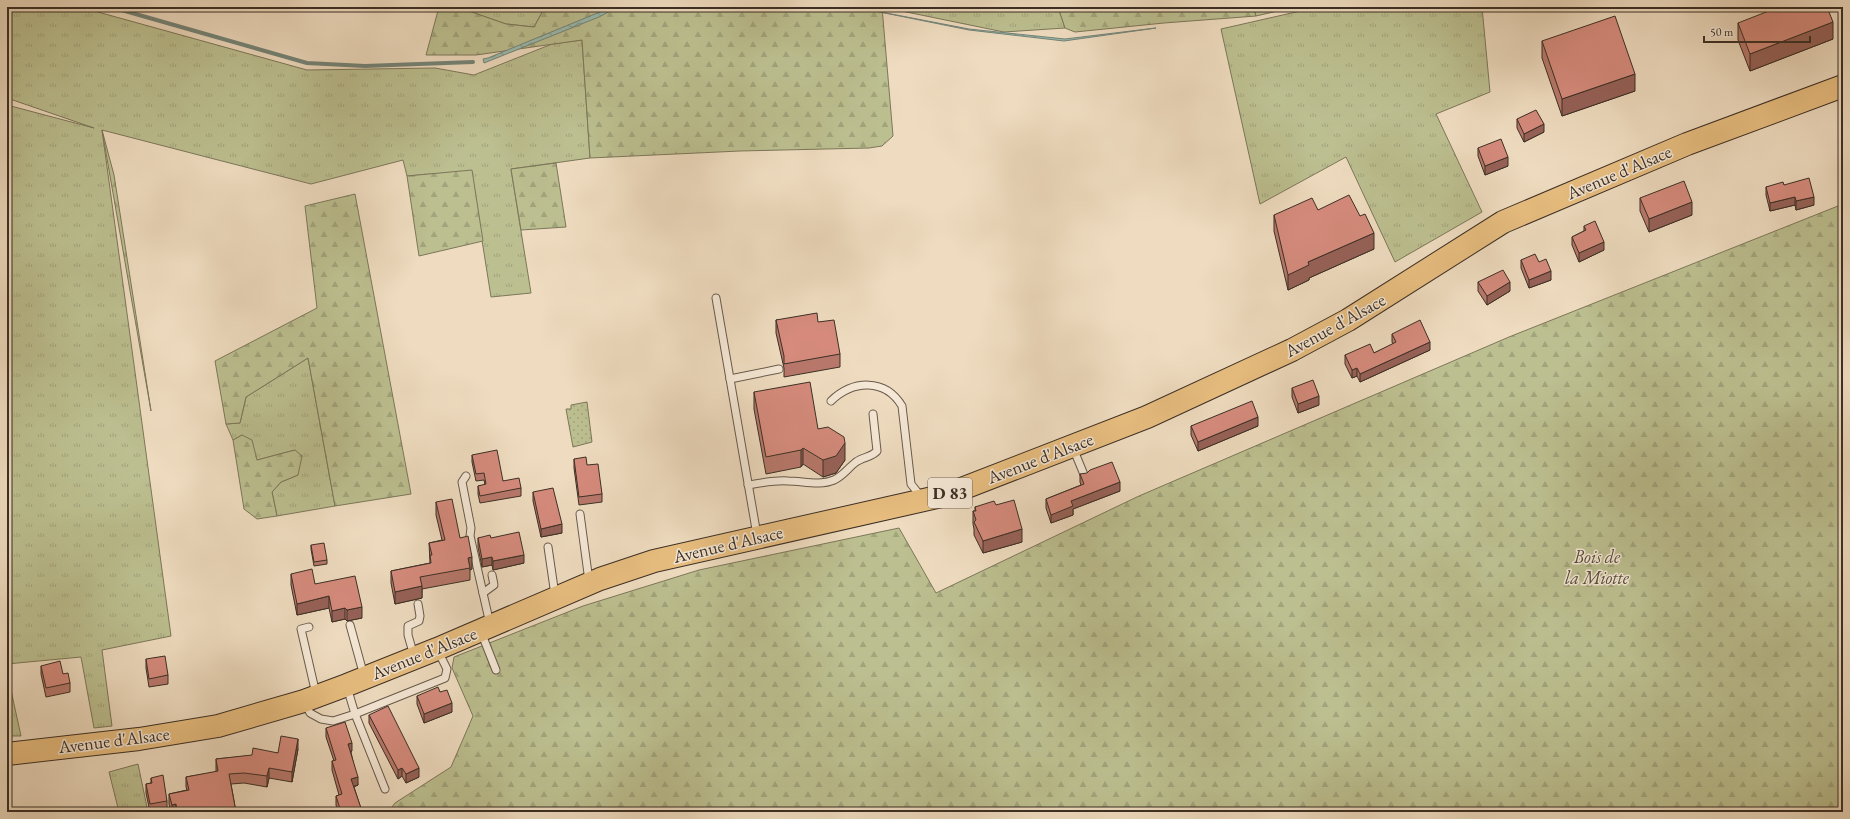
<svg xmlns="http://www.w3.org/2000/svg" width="1850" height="819" viewBox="0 0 1850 819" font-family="'EB Garamond',serif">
<defs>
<pattern id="grass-tufts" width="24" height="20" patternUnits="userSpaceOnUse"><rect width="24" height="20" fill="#bcbf90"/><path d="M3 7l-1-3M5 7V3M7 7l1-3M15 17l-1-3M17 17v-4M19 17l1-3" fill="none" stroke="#a2a47c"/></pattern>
<pattern id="forest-firs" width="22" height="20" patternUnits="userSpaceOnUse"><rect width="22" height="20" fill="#bcbf90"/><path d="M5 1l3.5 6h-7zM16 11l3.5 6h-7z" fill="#a2a47c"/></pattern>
<pattern id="garden-dots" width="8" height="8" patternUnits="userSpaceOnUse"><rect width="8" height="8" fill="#bcbf90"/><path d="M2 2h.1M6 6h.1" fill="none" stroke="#a2a47c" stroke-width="1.8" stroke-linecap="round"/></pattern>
<pattern id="water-waves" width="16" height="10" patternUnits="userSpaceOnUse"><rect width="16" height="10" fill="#9abcb0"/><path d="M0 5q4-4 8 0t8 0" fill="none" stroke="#7f998f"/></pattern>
</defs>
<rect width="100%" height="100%" fill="#efdcc0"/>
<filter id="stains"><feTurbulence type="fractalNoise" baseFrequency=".005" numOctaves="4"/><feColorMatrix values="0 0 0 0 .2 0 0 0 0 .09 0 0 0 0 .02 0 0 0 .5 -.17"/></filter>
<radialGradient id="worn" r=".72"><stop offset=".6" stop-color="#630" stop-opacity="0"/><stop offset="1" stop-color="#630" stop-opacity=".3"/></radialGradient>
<!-- grass -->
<g fill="url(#grass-tufts)" stroke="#7c775a">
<path d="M7 7H80L307 70 435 68 474 75 552 44 582 40 590 158 511 169 531 293 491 297 471 171 407 176 403 160 311 184 102 130 171 636 102 650 112 726 94 728 81 657 7 664V105L94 128 7 98Z"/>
<path d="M468 7H545L534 27 506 24 468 11Z"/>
<path d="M882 7H1058L1065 28 1004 32Z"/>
<path d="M1253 7H1295L1256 16Z"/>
<path d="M1318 7H1482L1490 92 1436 114 1482 212 1395 262 1346 157 1260 204 1221 29Z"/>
<path d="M308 358 335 506 277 516 272 492 281 482 298 475 295 450 257 460 242 435 233 440 226 424 240 423 246 397Z"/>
<path d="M7 672 21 736H7Z"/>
<path d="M138 764 148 812H119L109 772Z"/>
</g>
<!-- forest -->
<g fill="url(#forest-firs)" stroke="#7c775a">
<path d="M439 7H468L469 11 506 24 534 27 545 7H882L893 136 882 146 869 148 740 151 590 158 582 40 476 55H426Z"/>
<path d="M1058 7H1253L1256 16 1164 23 1075 32 1065 28Z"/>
<path d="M102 130 114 175 151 411Z"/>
<path d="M556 163 566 227 521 230 511 169Z"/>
<path d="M472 170 483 241 419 256 407 176Z"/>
<path d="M355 194 411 494 335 506 308 358 246 397 240 423 226 424 215 361 317 308 305 206Z"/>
<path d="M1843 204V812H388L395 803 451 767 473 716 452 668 454 657 583 606 699 570 899 528 936 593 1139 496 1509 337Z"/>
<path d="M242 435 252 440 257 460 295 450 302 456 298 475 281 482 272 492 277 516 257 519 244 509 233 440Z"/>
</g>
<!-- garden -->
<path fill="url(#garden-dots)" stroke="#7c775a" d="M587 402 592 442 573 447 566 409H571V405Z"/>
<!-- water -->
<g fill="url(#water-waves)" stroke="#748478">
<path d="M612 7H618L599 17 484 63 483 59 488 58Z"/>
<path d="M855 7 969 29 1065 39 1156 28 1064 41 969 30Z"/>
</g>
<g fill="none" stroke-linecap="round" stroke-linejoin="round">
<!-- stream -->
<path stroke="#748478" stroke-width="4" d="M111 7 307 63 365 66 473 62"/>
<!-- lane casing -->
<g stroke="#685a4c" stroke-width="9">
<g id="lane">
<path d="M716 298 757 535"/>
<path d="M730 379 779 369"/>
<path d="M831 401C853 380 885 378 902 406L911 484 922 498"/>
<path d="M1073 448 1085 477"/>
<path d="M466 476 462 482 471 528 470 536 490 624"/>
<path d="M748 485C761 483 775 480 788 481 803 481 820 486 834 480 843 476 848 468 856 462 863 457 872 457 877 451L873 414"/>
<path d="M580 514 589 581"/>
<path d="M548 547 555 595"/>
<path d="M483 593 494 585 492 575"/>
<path d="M350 625 364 676"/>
<path d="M309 627 301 629 316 694"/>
<path d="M481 632 496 670"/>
<path d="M414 656 408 635V626L419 621 420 616 418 604"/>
<path d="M347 687 355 714 385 789"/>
<path d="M305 703 310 713 321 719 333 721 355 714 445 678 447 669 438 651"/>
</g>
</g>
<!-- primary casing -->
<g stroke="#3b2f25" stroke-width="24">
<path id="primary" d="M7 754 139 739 218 726 304 701 347 685 437 649 600 579 654 561 946 495 1147 417 1292 350 1348 320 1503 222 1687 144 1843 86"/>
</g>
<!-- lane -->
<use href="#lane" stroke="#f5e8d6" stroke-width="7"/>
<!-- primary -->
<use href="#primary" stroke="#e8be80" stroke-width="22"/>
</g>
<!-- wall -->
<g fill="#b8786c" stroke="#3b2f25">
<path d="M1738 23 1833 39 1750 71 1738 40Z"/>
<path d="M1542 41 1635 91 1562 116 1542 58Z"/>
<path d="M1517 119 1544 132 1524 142 1517 128Z"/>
<path d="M1478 148 1508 166 1485 175 1478 156Z"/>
<path d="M1784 185 1814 205 1796 210 1795 205 1770 211 1766 195V187Z"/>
<path d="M1640 198 1692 215 1649 232 1640 211Z"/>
<path d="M1318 210 1374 249 1309 278V280L1288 290 1274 231V215Z"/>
<path d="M1584 226 1604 250 1579 262 1572 245V237L1584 231Z"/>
<path d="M1521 260 1539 262 1551 280 1529 288 1521 268Z"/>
<path d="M1478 282 1510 291 1487 305 1478 291Z"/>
<path d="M776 320 818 322 840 354V367L784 377V368L776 333Z"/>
<path d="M1392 334 1430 350 1360 382 1357 376 1352 378 1345 364V355L1374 353 1393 344 1392 342Z"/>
<path d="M1292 388 1319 405 1298 413 1292 397Z"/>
<path d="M754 392 818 429 845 460 836 473 823 477 803 464 801 467 766 474 754 409Z"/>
<path d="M1191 426H1258L1198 451 1191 435Z"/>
<path d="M472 455 503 481 521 488V496L480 503 478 494V486L485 485 484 480 476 481 472 462Z"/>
<path d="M574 459 587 465 602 494V502L579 505 574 468Z"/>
<path d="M1080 474 1120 491 1073 509V515L1051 523 1046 508V499L1081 485 1080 482Z"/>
<path d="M533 492 562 533 541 537 533 501Z"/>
<path d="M436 502 460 538 472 569 470 570V580L422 589V598L395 604 391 583V571L430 563 429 543 442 540 436 515Z"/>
<path d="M996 505 1022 542 983 553 974 535V529L973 524V511H975V507Z"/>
<path d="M478 538H491L524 563 493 570 492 565 482 567 478 547Z"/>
<path d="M311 545 327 560V564L314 566 311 549Z"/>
<path d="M291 574 315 584 362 618 347 621 345 619 332 622 329 608 297 615 291 585Z"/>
<path d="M146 659 168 675V684L149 687 146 668Z"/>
<path d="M41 666 63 674 70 683V692L46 697 41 674Z"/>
<path d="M440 692 452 712 424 723 417 704V696Z"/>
<path d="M369 715 419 777 406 783 402 776 398 779 369 723Z"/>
<path d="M326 728 352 751 351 752 358 785 354 787 362 812H338L336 805V796L339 795 332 770V761H334L326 737Z"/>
<path d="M298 749 292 782 269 778 267 787 244 783 231 784 236 812H171L169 804V794L187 790 186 787V777L216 772V759L278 753Z"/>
<path d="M151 778 167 801V809L154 812H150L146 793V784L151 783Z"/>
</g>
<!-- shaded-wall -->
<g fill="#966158" stroke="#3b2f25">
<path d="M1833 22V39L1750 71V54Z"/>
<path d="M1635 74V91L1562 116V99Z"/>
<path d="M1544 124V132L1524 142V134Z"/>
<path d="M1508 157V166L1485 175V166Z"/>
<path d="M1795 197V205L1770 211V203Z"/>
<path d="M1814 197V205L1796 210V201Z"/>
<path d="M1692 202V215L1649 232V219Z"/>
<path d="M1374 233V249L1309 278V280L1288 290V275L1308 262Z"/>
<path d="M1604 242V250L1579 262V253Z"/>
<path d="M1551 271V280L1529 288V280Z"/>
<path d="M1510 282V291L1487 305V296Z"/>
<path d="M1430 342V350L1360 382V374Z"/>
<path d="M1357 368V376L1352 378V370Z"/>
<path d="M1319 396V405L1298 413V404Z"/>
<path d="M1258 417V426L1198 451V442Z"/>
<path d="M845 443V460L836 473 823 477V460Z"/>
<path d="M803 448V464L801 467V450Z"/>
<path d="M1120 482V491L1073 509V515L1051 523V515L1071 501Z"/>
<path d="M562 524V533L541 537V529Z"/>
<path d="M1022 529V542L983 553V541Z"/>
<path d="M524 555V563L493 570V561Z"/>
<path d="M472 557V569L470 570 468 558Z"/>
<path d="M492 557V565L482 567V559Z"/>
<path d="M422 586V598L395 604V592Z"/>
<path d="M329 596V608L297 615V604Z"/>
<path d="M362 607V618L347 621V610Z"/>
<path d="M345 608V619L332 622V611Z"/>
<path d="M452 703V712L424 723V714Z"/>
<path d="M298 739V749L292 782V772Z"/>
<path d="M352 743V751L348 752V744Z"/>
<path d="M269 768V778L267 787V776Z"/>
<path d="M402 768V776L398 779V770Z"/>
<path d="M419 768V777L406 783V774Z"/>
<path d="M358 777V785L351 787V779Z"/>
<path d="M176 804V812H172V805Z"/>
<path d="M194 808V812H180Z"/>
</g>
<!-- building -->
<g fill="#d68b7d" stroke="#3b2f25">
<path d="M1779 7H1827L1833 22 1750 54 1738 23Z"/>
<path d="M1615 16 1635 74 1562 99 1542 41Z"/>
<path d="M1536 110 1544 124 1524 134 1517 119Z"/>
<path d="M1501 139 1508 157 1485 166 1478 148Z"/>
<path d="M1809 178 1814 197 1796 201 1795 197 1770 203 1766 187 1783 182 1784 185Z"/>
<path d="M1684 181 1692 202 1649 219 1640 198Z"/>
<path d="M1349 195 1360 216 1365 214 1374 233 1308 262 1309 265 1288 275 1274 215 1312 198 1318 210Z"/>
<path d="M1595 221 1604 242 1579 253 1572 237 1586 230 1584 226Z"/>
<path d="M1535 254 1539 262 1546 259 1551 271 1529 280 1521 260Z"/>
<path d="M1503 270 1510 282 1487 296 1478 282Z"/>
<path d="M817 313 818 322 834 320 840 354 784 364V356L776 320Z"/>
<path d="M1420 320 1430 342 1360 374 1357 368 1352 370 1345 355 1370 344 1374 353 1396 342 1392 334Z"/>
<path d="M1313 380 1319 396 1298 404 1292 388Z"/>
<path d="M810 382 818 429 828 427 844 437 845 443 836 456 823 460 803 448 801 450 766 457 754 392Z"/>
<path d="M1252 401 1258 417 1198 442 1191 426Z"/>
<path d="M497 450 503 481 519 478 521 488 480 496 478 486 486 484 484 473 476 474 472 455Z"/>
<path d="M586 457 587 465 598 464 602 494 579 497 574 459Z"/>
<path d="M1112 462 1120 482 1071 501 1073 506 1051 515 1046 499 1084 484 1080 474 1087 473 1090 470Z"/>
<path d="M553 488 562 524 541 529 533 492Z"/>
<path d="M452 499 460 538 468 536 472 557 468 558 470 568 420 577 422 586 395 592 391 571 431 563 430 555H432L429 543 445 540 436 502Z"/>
<path d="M1014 500 1022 529 983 541 974 522 976 520 973 511H976L975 507 994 501 996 505Z"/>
<path d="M519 532 524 555 493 561 492 557 482 559 478 538 490 535 491 538Z"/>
<path d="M324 543 327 560 314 562 311 545Z"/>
<path d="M312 569 315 584 355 576 362 607 347 610 345 608 332 611 329 596 297 604 291 574Z"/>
<path d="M165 656 168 675 149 679 146 659Z"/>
<path d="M60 661 63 674 68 673 70 683 46 688 41 666Z"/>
<path d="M438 687 440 692 447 690 452 703 424 714 417 696Z"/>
<path d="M388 706 419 768 406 774 402 768 398 770 369 715Z"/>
<path d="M345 722 352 743 348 744 358 777 351 779 362 811 359 812H341L336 796 342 794 332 761 336 760 326 728Z"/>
<path d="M281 736 298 739 292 772 269 768 267 776 244 773 229 774 236 812H195L194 808 180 812H177L176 804 172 805 169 794 189 790 186 777 218 771 216 759 252 755 253 748 278 753Z"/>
<path d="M163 775 167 801 150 804 146 784 152 783 151 778Z"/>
</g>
<g text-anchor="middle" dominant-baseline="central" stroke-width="3" stroke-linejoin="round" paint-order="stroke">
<!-- shield labels -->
<rect fill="#f5e8d6" stroke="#73665a" stroke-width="1" x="928" y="478" width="44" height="30" rx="3"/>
<g font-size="17" font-weight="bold" fill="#3b2f25">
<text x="950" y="493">D 83</text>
</g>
<!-- street labels -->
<g font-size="18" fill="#3b2f25" stroke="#f5e8d6">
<text transform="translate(1619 172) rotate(-23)">Avenue d'Alsace</text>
<text transform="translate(1335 325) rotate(-29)">Avenue d'Alsace</text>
<text transform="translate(1040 458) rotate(-21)">Avenue d'Alsace</text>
<text transform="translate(728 544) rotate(-13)">Avenue d'Alsace</text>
<text transform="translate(424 653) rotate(-22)">Avenue d'Alsace</text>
<text transform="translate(114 740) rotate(-7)">Avenue d'Alsace</text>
</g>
<!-- park labels -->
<g font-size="18" font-style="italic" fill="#554c3a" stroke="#f5e8d6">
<text x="1597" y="556">Bois de<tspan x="1597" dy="21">la Miotte</tspan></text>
</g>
</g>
<!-- margin -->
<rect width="1850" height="819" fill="none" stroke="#efdcc0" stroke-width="24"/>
<rect x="8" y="8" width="1834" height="803" fill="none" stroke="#3b2f25" stroke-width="2"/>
<rect x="12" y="12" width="1826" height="795" fill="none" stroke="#3b2f25"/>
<!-- scale -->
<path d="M1704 36v6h106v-6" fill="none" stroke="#3b2f25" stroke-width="2"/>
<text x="1710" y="36" font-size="12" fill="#3b2f25" stroke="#f5e8d6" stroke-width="3" paint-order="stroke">50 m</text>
<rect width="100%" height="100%" filter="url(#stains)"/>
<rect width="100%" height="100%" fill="url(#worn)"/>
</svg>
